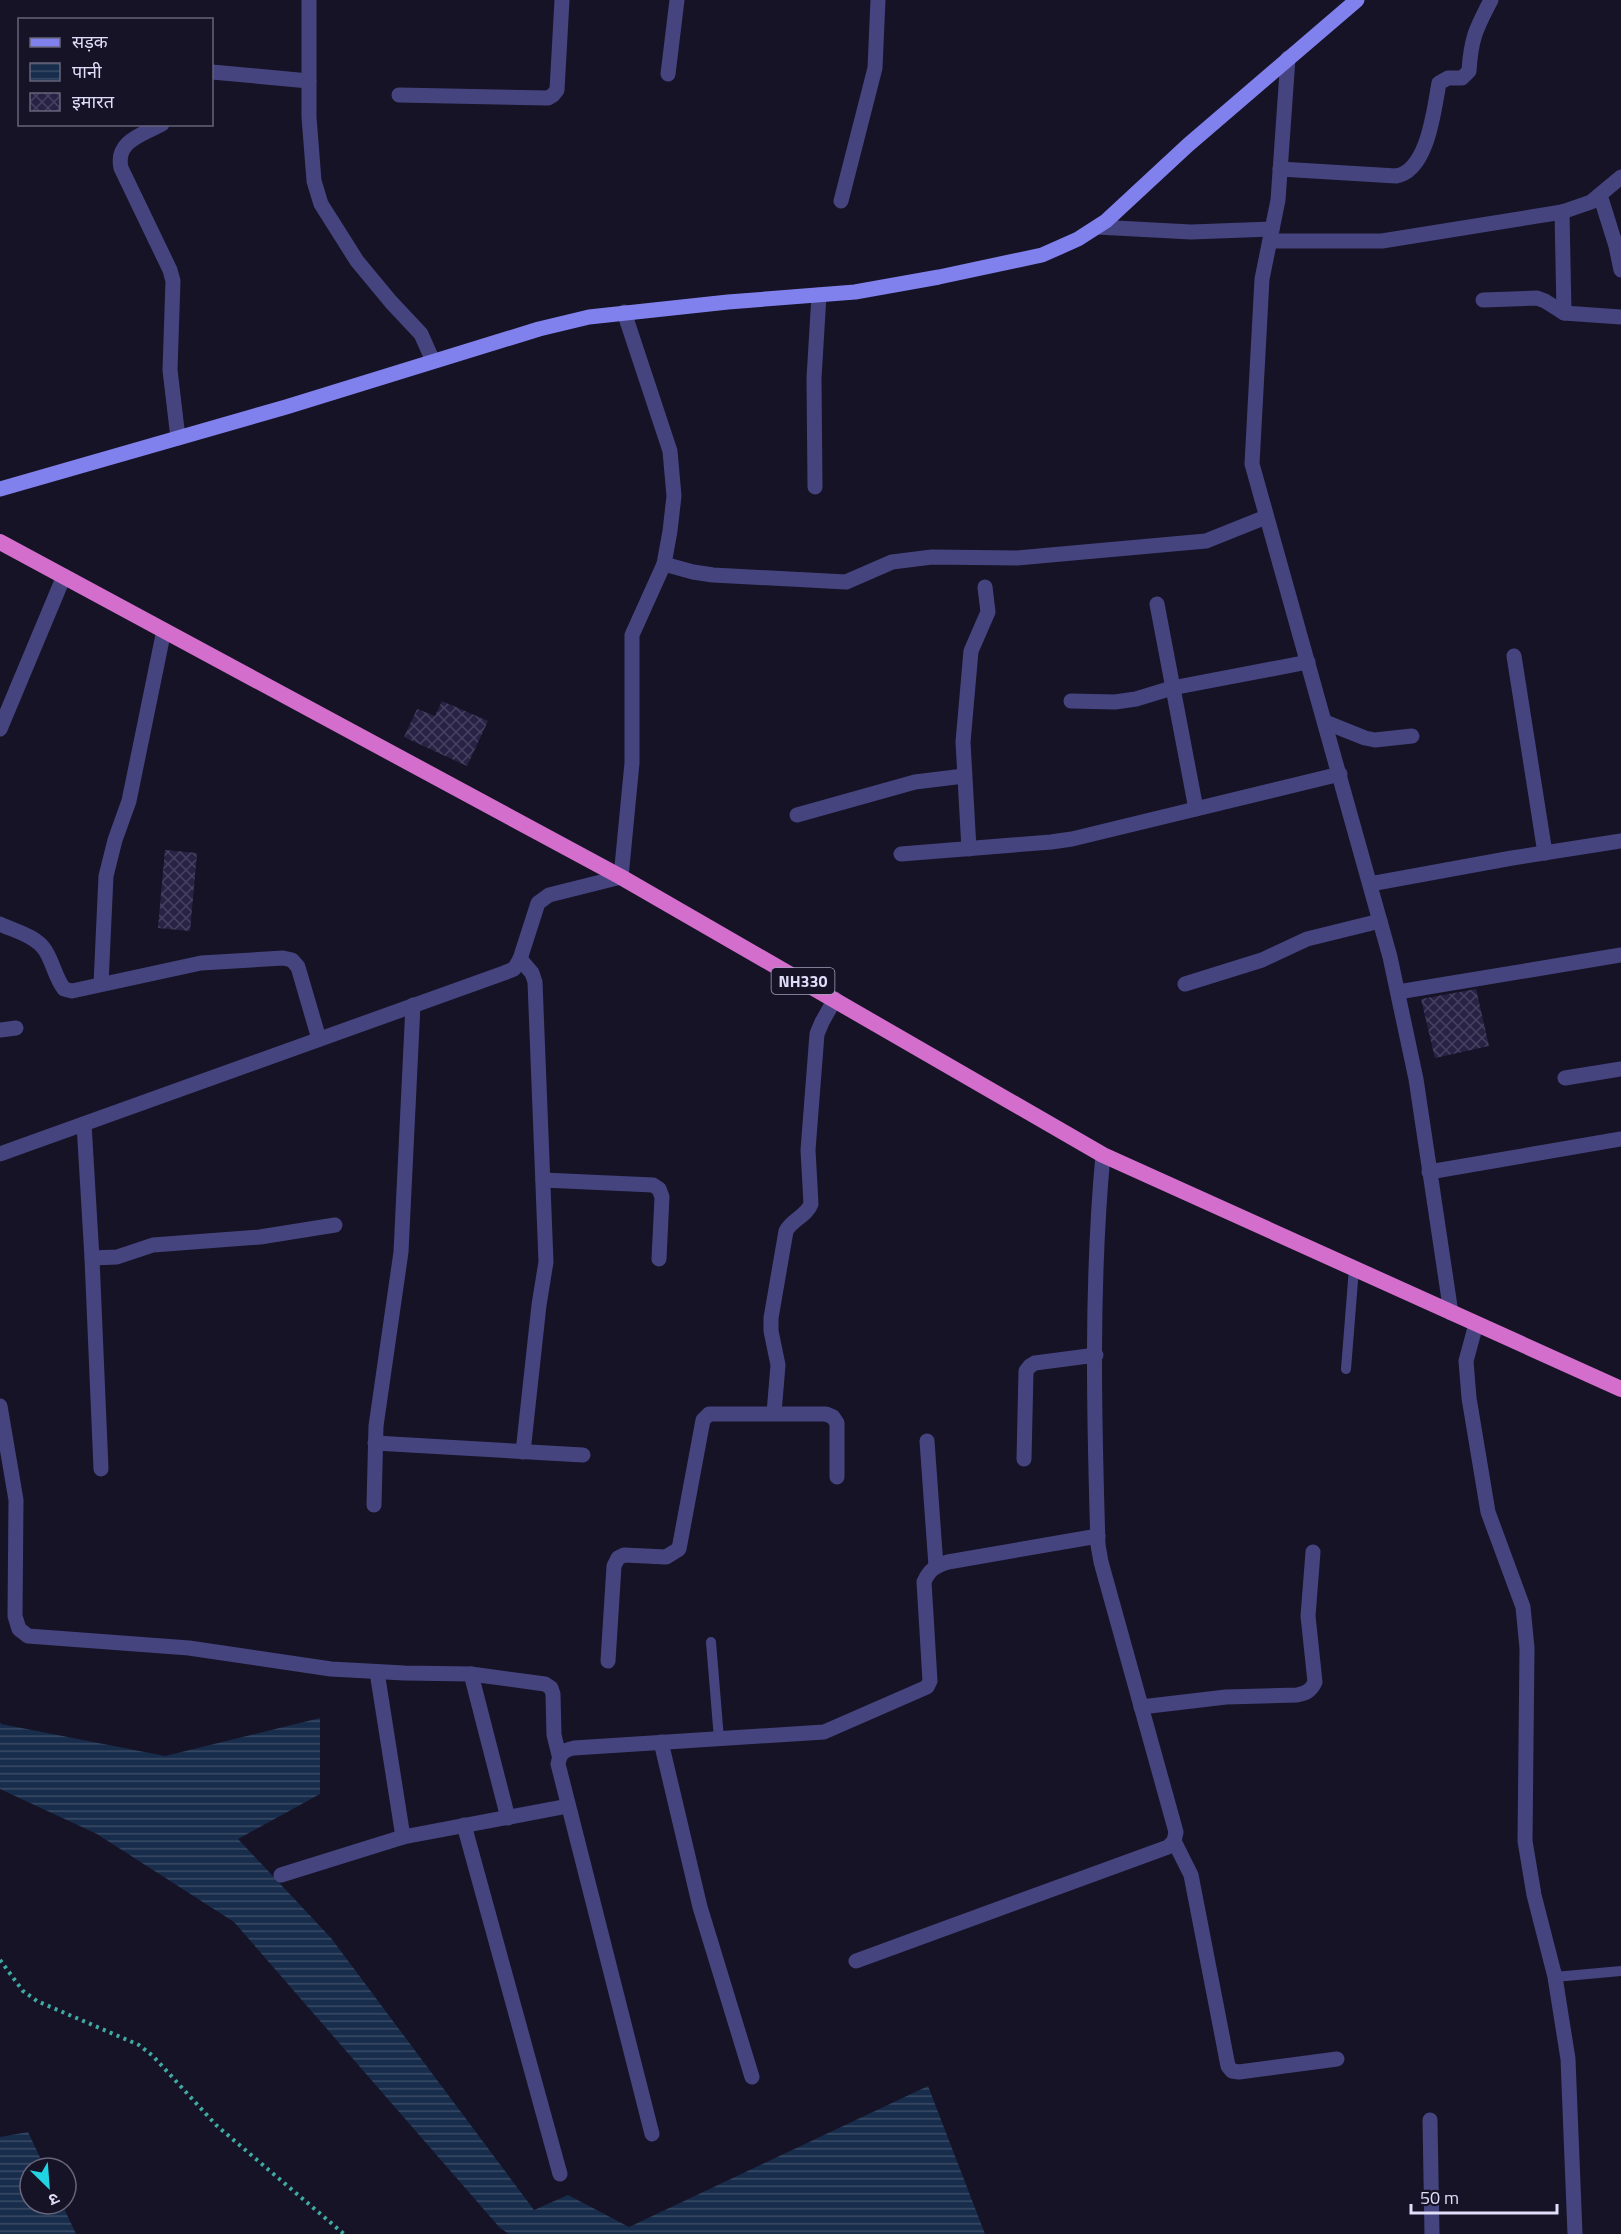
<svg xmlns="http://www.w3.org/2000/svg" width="1621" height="2234" viewBox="0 0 1621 2234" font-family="'Titillium Web','Noto Sans Devanagari',sans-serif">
<defs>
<pattern id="water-rules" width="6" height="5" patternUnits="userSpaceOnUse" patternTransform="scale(1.5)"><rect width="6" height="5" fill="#182d4b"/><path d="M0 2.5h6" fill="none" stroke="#394b66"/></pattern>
<pattern id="building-cross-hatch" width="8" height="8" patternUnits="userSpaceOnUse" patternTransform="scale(1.5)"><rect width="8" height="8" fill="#282245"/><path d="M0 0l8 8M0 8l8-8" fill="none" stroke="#474261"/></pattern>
</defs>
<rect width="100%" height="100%" fill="#161326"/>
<!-- water -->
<g fill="url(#water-rules)">
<path d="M320 1718V1794L238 1839 331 1938 534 2210 568 2195 629 2227 928 2086 985 2234H509L500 2228 234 1922 97 1834 0 1789V1722L1 1724 165 1756Z"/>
<path d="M28 2132 45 2168H30V2204H62L76 2234H0V2137Z"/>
</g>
<!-- building -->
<g fill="url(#building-cross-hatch)">
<path d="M442 701 488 721 467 766 404 737 417 709 435 716Z"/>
<path d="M165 850 197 853 190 931 158 928Z"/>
<path d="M1476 989 1489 1046 1435 1058 1421 999Z"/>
</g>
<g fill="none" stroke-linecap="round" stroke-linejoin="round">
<!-- path -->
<path stroke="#40aba2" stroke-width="4" stroke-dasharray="3 4.5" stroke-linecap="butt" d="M0 1960 23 1991 37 2001 139 2045 153 2056 216 2125 344 2234"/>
<!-- service -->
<g stroke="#45447f" stroke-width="10">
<path d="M1346 1369 1354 1268"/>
<path d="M711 1642 719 1739"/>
<path d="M1555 1977 1621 1971"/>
</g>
<!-- minor -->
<g stroke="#45447f" stroke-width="15">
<path d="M309 0V117L314 181 321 204 357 261 391 302 421 334 433 361"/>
<path d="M212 72 309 81"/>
<path d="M668 74 677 0"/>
<path d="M399 95 548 98 553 95 557 90 562 0"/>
<path d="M162 124C142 135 115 141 121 168L170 270 173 281 170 370 178 438"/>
<path d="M1280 169 1396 176C1428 171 1434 109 1439 83L1448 78H1462L1469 71C1471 38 1476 29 1491 0"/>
<path d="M1600 195 1616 246 1621 270"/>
<path d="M841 201 875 68 878 0"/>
<path d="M1562 212 1564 313"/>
<path d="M1097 227 1191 232 1272 229"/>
<path d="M1270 241H1382L1562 212 1591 202 1621 177"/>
<path d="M1483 300 1537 298 1545 301 1564 313 1621 317"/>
<path d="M815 487 814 378 819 295"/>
<path d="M664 564 693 572 713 575 846 582 892 562 932 557 1017 558 1206 541 1266 517"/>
<path d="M1157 604 1196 809"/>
<path d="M1514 656 1545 853"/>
<path d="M1071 701 1115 702 1136 699 1172 688 1308 662"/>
<path d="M1325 722 1365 738 1375 740 1412 736"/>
<path d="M0 729 64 576"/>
<path d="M797 815 915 782 964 776"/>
<path d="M969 849 963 742 971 651 988 612 985 587"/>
<path d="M901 854 1051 842 1072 839 1340 774"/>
<path d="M1370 884 1512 858 1621 841"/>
<path d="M0 924C15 931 36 936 45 950 53 962 55 977 64 989L72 991 201 963 283 958 292 960 298 967 319 1039"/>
<path d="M520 959 532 973 535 982 546 1262 539 1305 523 1452"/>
<path d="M101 984 106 876 115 840 129 801 164 630"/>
<path d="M1185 984 1262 960 1307 939 1380 921"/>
<path d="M1398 992 1621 955"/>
<path d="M0 1030 16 1028"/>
<path d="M1565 1078 1621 1069"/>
<path d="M84 1124 92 1258 101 1469"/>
<path d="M0 1154 504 973 514 969 520 959 538 903 549 895 621 877 632 763V635L664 564 670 531 674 496 670 451 624 312"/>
<path d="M1429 1172 1621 1139"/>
<path d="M543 1180 653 1185 659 1189 662 1197 659 1259"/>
<path d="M92 1258 117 1257 153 1245 260 1237 335 1225"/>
<path d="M1476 1324 1466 1361 1469 1398 1488 1512 1523 1607 1527 1648 1525 1841 1534 1895 1555 1977 1568 2059 1575 2234"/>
<path d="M0 1406 16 1500 15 1616 19 1629 28 1636 189 1648 331 1669 404 1673 471 1674 545 1684 551 1688 553 1694 554 1735 559 1755"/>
<path d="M774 1413 778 1365 771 1331V1318L786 1231C792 1219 806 1217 811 1204L808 1150 817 1034 822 1022 835 999"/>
<path d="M927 1441 936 1566"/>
<path d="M375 1443 583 1455"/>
<path d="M1024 1459 1026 1371 1030 1366 1035 1363 1096 1355"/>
<path d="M374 1505 376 1426 401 1252 413 1005"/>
<path d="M608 1661 614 1566 618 1558 624 1555 666 1557 679 1549 703 1420 709 1414H826L833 1417 837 1423V1477"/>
<path d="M377 1672 403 1837"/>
<path d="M471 1674 508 1818"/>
<path d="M1141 1707 1226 1697 1297 1695C1306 1693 1311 1691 1315 1682L1308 1616 1313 1552"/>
<path d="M661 1742 700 1907 752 2077"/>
<path d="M464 1825 560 2174"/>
<path d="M1174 1841 1191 1875 1228 2066 1232 2071 1239 2072 1337 2059"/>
<path d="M281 1875 403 1837 568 1806"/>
<path d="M856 1961 1168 1847 1174 1841 1176 1832 1101 1562 1098 1545C1094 1415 1091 1284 1103 1155"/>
<path d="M1430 2120 1432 2234"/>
<path d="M652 2134 558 1764C560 1753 564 1750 574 1748L824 1732 927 1687 930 1681 924 1582C929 1570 935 1566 948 1562L1098 1536"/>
</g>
<!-- tertiary -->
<path stroke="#45447f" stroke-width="15" d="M1288 58 1278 200 1262 279 1252 464 1390 957 1416 1079 1451 1313"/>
<!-- secondary -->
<path stroke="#8181ee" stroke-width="15" d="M0 489 286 407 539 329 589 317 728 302 855 292 939 277 1042 255 1078 239 1106 221 1188 145 1357 0"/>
<!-- trunk -->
<path stroke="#d36ecc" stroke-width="16" d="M0 542 621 877 1103 1155 1621 1389"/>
</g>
<g text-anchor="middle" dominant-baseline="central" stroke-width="6" stroke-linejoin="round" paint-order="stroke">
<!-- shield labels -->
<rect fill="#161326" stroke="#a3a0ba" stroke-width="1.5" x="771.5" y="968" width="63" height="26" rx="4.5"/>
<g font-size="16" font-weight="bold" fill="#e0ddfa">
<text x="803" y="981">NH330</text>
</g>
</g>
<!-- legend -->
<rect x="18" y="18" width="195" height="108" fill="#161326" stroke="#67647b" stroke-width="1.5"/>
<rect x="30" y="38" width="30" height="9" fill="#8181ee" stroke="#67647b" stroke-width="1.5"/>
<text x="72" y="48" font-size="18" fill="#e0ddfa">सड़क</text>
<rect x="30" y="63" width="30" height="18" fill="url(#water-rules)" stroke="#67647b" stroke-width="1.5"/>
<text x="72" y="78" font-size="18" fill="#e0ddfa">पानी</text>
<rect x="30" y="93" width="30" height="18" fill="url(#building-cross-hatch)" stroke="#67647b" stroke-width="1.5"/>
<text x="72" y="108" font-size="18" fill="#e0ddfa">इमारत</text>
<!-- north arrow -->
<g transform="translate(48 2186) rotate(155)"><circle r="28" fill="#161326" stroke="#67647b" stroke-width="1.5"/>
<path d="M0-4.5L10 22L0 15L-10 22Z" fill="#22d4e2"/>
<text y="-9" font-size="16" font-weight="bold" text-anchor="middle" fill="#e0ddfa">उ</text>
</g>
<!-- scale -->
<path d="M1411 2204v9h146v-9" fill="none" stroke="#e0ddfa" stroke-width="3"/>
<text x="1420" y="2204" font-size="18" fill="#e0ddfa" stroke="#161326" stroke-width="4.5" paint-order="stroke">50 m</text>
</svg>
